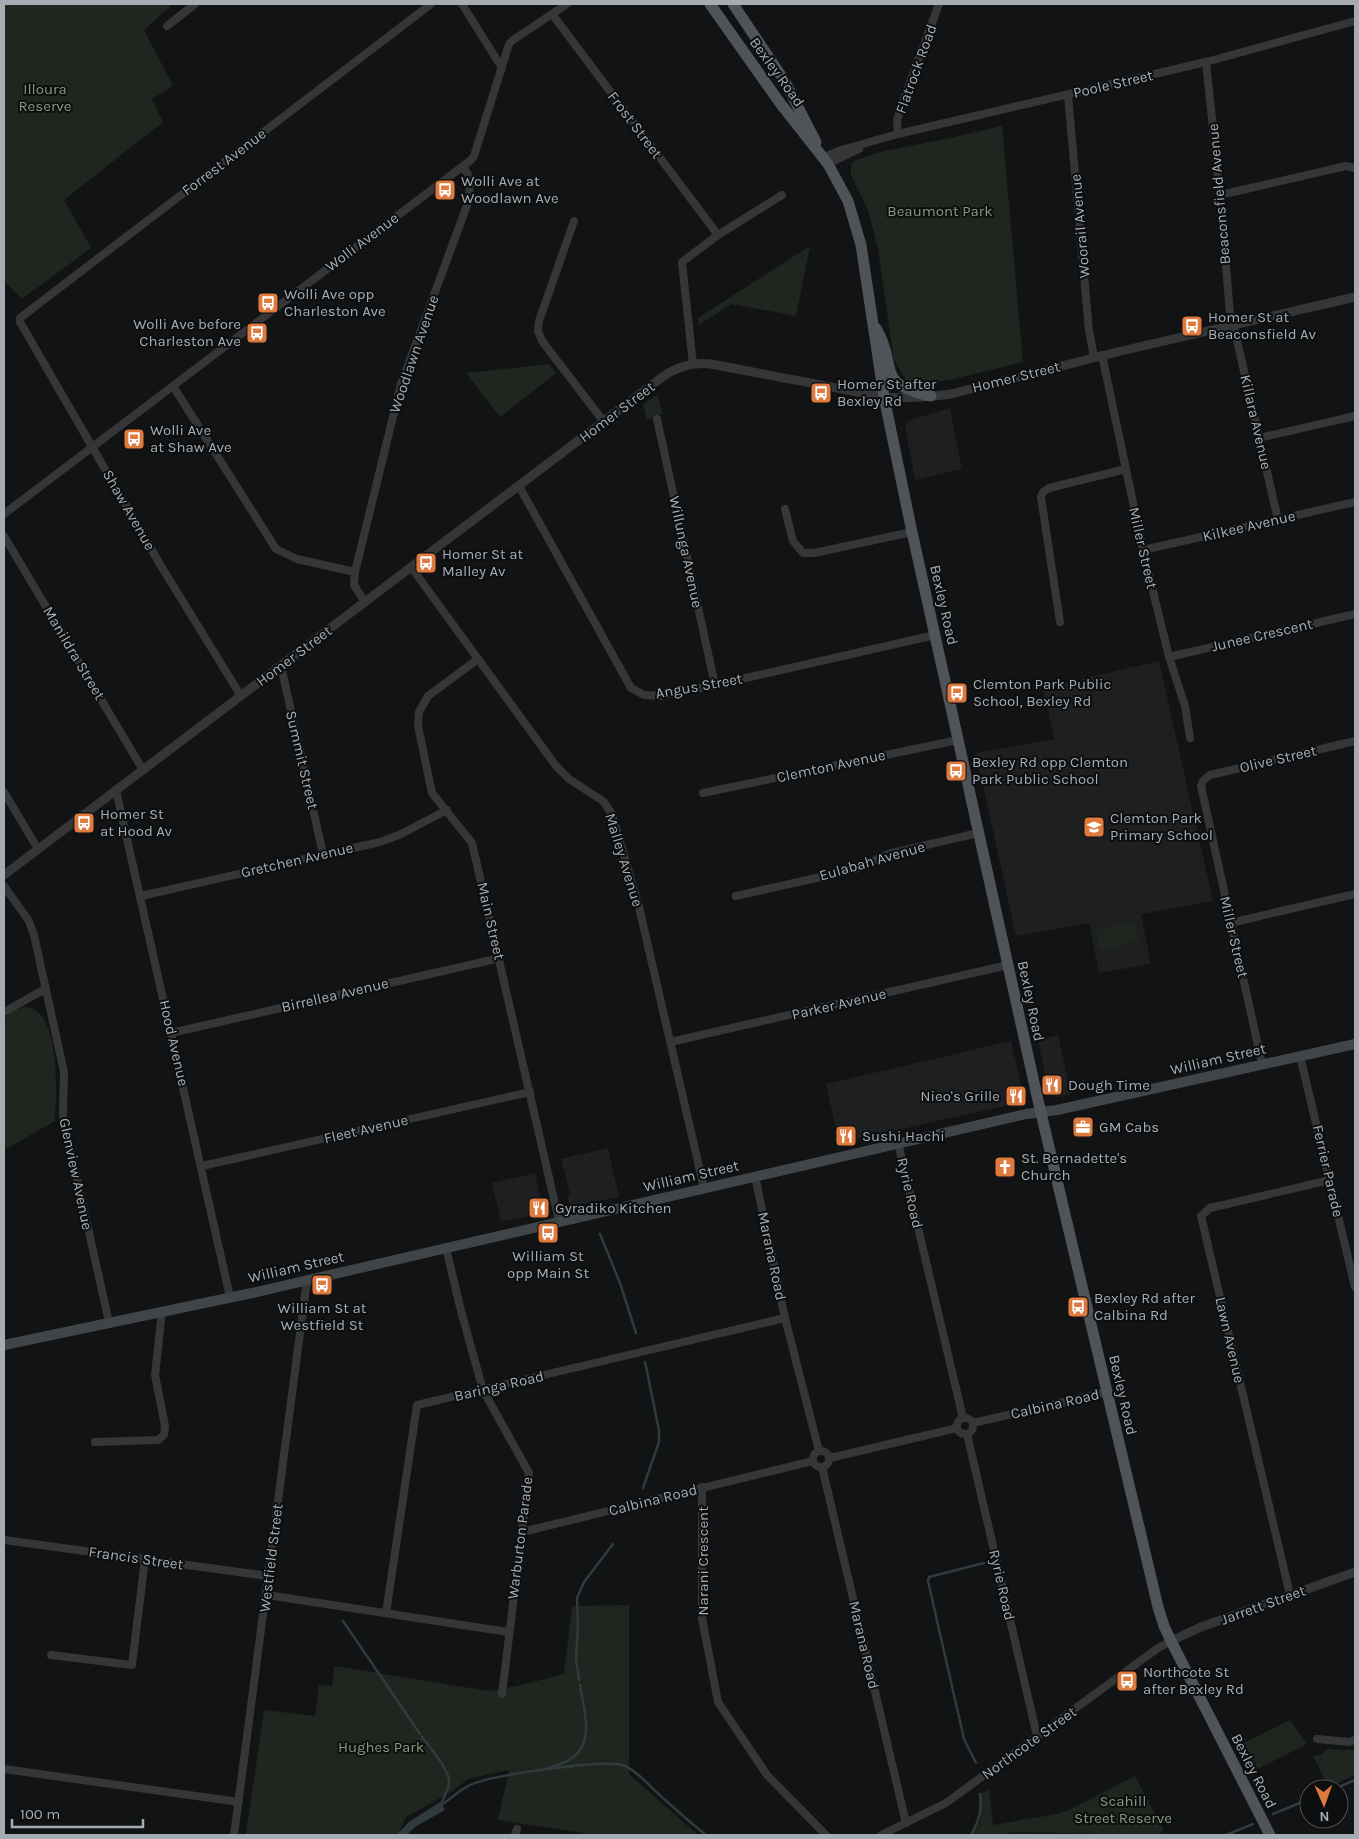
<svg xmlns="http://www.w3.org/2000/svg" width="1359" height="1839" viewBox="0 0 1359 1839" font-family="Karla,sans-serif">
<rect width="100%" height="100%" fill="#121314"/>
<!-- built -->
<g fill="#1e1f20">
<path d="M950 408 962 469 915 480 905 427 906 423 910 420Z"/>
<path d="M1159 661 1213 901 1141 914 1151 964 1099 973 1089 923 1016 936 976 753 1054 739 1043 688Z"/>
<path d="M1058 1035 1071 1094 1056 1097 1049 1092 1038 1040Z"/>
<path d="M1011 1041 1024 1099 1022 1102 839 1143 826 1084Z"/>
<path d="M608 1148 619 1197 572 1206 569 1204 567 1195 570 1194 561 1159Z"/>
<path d="M535 1173 543 1210 541 1213 501 1222 492 1183Z"/>
</g>
<!-- green -->
<g fill="#20261f">
<path d="M4 4H173L144 30 173 86 152 99 163 122 64 200 91 248 22 299 4 281Z"/>
<path d="M1002 126 1023 362 949 380 909 385 894 360 878 249 868 210 851 175V164L854 161 880 152 941 140Z"/>
<path d="M810 246 796 316 731 304 699 325 698 318Z"/>
<path d="M549 364 556 373 500 417 466 373Z"/>
<path d="M658 394 662 414 647 420 643 404Z"/>
<path d="M1134 922 1139 941 1100 950 1096 930Z"/>
<path d="M24 1007C62 1007 56 1096 55 1121L8 1148 4 1147V1018L15 1010Z"/>
<path d="M629 1605V1774L698 1835H596L498 1820 509 1770 468 1779 451 1792 406 1817 398 1835H246L264 1710 315 1716 319 1685 332 1686 334 1666 489 1691 517 1686 564 1674 572 1606Z"/>
<path d="M1290 1720 1307 1744 1254 1771 1240 1745Z"/>
<path d="M1326 1749 1353 1750 1355 1749V1775L1329 1787 1313 1756 1322 1755Z"/>
<path d="M1135 1776 1163 1829 1160 1835 1016 1832 998 1835H973L981 1819V1794L989 1789 993 1825 1057 1814 1071 1809Z"/>
</g>
<!-- water -->
<path fill="#2f3b3d" d="M440 1802 445 1810 415 1827 407 1835H396L409 1822Z"/>
<g fill="none" stroke-linecap="round" stroke-linejoin="round">
<!-- stream -->
<g stroke="#2f3b3d" stroke-width="2.5">
<path d="M600 1234 620 1283 636 1333"/>
<path d="M643 1488 659 1442V1430L645 1362"/>
<path d="M343 1621 420 1734"/>
<path d="M579 1680 576 1659 578 1626 577 1598 584 1582 613 1544"/>
<path d="M422 1737C430 1748 449 1769 449 1782 449 1789 444 1797 441 1804"/>
<path d="M976 1763 964 1739 928 1581 929 1577 984 1563"/>
<path d="M547 1768C554 1766 562 1764 569 1760 596 1745 584 1710 580 1685"/>
<path d="M1334 1789 1355 1780"/>
<path d="M440 1806C451 1799 462 1787 475 1783 497 1775 606 1758 625 1766 639 1772 651 1788 663 1798 677 1811 691 1823 706 1835"/>
<path d="M1273 1814 1309 1799"/>
<path d="M971 1835C979 1821 982 1811 980 1794"/>
<path d="M1014 1835H1032"/>
<path d="M1226 1835 1253 1824"/>
</g>
<!-- minor -->
<g stroke="#343638" stroke-width="8">
<path d="M462 4 502 68"/>
<path d="M552 14 718 235"/>
<path d="M167 26 195 4"/>
<path d="M1206 62 1220 195 1230 314 1236 336 1278 520"/>
<path d="M1068 95 1089 331 1094 357"/>
<path d="M898 134 897 121 900 110 939 4"/>
<path d="M824 157 841 150 898 134 1206 62 1355 21"/>
<path d="M828 164 859 149"/>
<path d="M1220 195 1346 166 1355 168"/>
<path d="M574 221 539 321 538 331 542 341 604 422"/>
<path d="M1102 355 1143 550 1169 657 1185 706 1190 738"/>
<path d="M693 364 682 262 718 235 782 195"/>
<path d="M173 386 276 549 297 559 355 572"/>
<path d="M657 419 715 685"/>
<path d="M1259 438 1355 416"/>
<path d="M519 486 631 688 644 695 660 696 715 685 935 635"/>
<path d="M785 509 793 541 803 553H814L912 532"/>
<path d="M4 514 471 160 474 156 509 44 513 40 567 4"/>
<path d="M4 536 143 770"/>
<path d="M1143 550 1355 502"/>
<path d="M411 567 556 766 569 779 603 801 612 814 639 907 704 1188"/>
<path d="M365 602 354 585 355 572 401 384 469 200 470 178 463 167"/>
<path d="M1060 622 1041 497 1043 492 1049 488 1126 469"/>
<path d="M1169 657 1355 614"/>
<path d="M478 659 428 696 419 712 418 726 432 793 472 843 559 1221"/>
<path d="M281 666 323 854"/>
<path d="M241 696 161 566 20 322V318L431 4"/>
<path d="M116 790 230 1297"/>
<path d="M4 792 38 849"/>
<path d="M703 793 958 740"/>
<path d="M4 886 29 921 34 935 64 1072 63 1116 109 1322"/>
<path d="M141 896 380 842 399 835 447 810"/>
<path d="M736 896 856 869 888 854 978 833"/>
<path d="M1230 923 1355 894"/>
<path d="M4 1012 45 989"/>
<path d="M171 1033 500 958"/>
<path d="M670 1042 1008 965"/>
<path d="M1300 1056 1355 1287"/>
<path d="M1262 1064 1201 786 1203 781 1210 775 1355 741"/>
<path d="M898 1143 963 1418"/>
<path d="M202 1166 530 1092"/>
<path d="M755 1176 785 1318 819 1451"/>
<path d="M446 1248 461 1311 483 1390 529 1473 502 1694"/>
<circle cx="965" cy="1426" r="8"/>
<path d="M973 1423 1107 1392"/>
<path d="M967 1434 1037 1736"/>
<path d="M95 1442 158 1440 164 1435 165 1426 155 1375 162 1311"/>
<circle cx="821" cy="1459" r="8"/>
<path d="M830 1458 957 1428"/>
<path d="M822 1467 906 1823"/>
<path d="M702 1487V1618L718 1702 767 1775 826 1835"/>
<path d="M522 1532 813 1461"/>
<path d="M4 1540 268 1576"/>
<path d="M267 1595 508 1632"/>
<path d="M1290 1595 1201 1216 1210 1208 1330 1180"/>
<path d="M386 1613 417 1405 785 1318"/>
<path d="M51 1655 132 1665 145 1559"/>
<path d="M1317 1739 1349 1742 1355 1740"/>
<path d="M4 1769 239 1802"/>
<path d="M234 1835 307 1280"/>
<path d="M515 1835 517 1829"/>
<path d="M881 1835 946 1803 1158 1648 1171 1641"/>
</g>
<!-- tertiary -->
<g stroke="#343638" stroke-width="9">
<path d="M4 875 661 378C676 367 693 362 711 364L884 397C906 399 928 397 951 394L1117 352 1355 297"/>
<path d="M1171 1641 1201 1627 1355 1572"/>
</g>
<!-- secondary -->
<path stroke="#424548" stroke-width="10" d="M4 1345 252 1293 1026 1114 1057 1110 1355 1044"/>
<!-- primary -->
<g stroke="#505357" stroke-width="11">
<path d="M710 4 780 103 828 164 848 201 861 245 884 397 912 532 1037 1096 1158 1607 1164 1626 1171 1641 1270 1835"/>
<path d="M733 4 784 80 816 142"/>
<path d="M876 328C899 366 873 384 931 396"/>
</g>
</g>
<!-- icons -->
<defs>
<g id="bus-square" transform="scale(1.125)"><rect x="-9" y="-9" width="18" height="18" rx="4" fill="#df7a3f" stroke="#0d0e0f"/><path d="M-5-6H5V4H4V6H2V4H-2V6H-4V4H-5ZM-3.5-4V0h7V-4ZM-3.5 1.2v1.5H-2V1.2ZM2 1.2v1.5H3.5V1.2Z" fill="#fff"/></g>
<g id="school-square" transform="scale(1.125)"><rect x="-9" y="-9" width="18" height="18" rx="4" fill="#df7a3f" stroke="#0d0e0f"/><path d="M0-5L7-2L0 1L-7-2ZM-4 1L0 2.5L4 1V4Q0 6-4 4Z" fill="#fff"/></g>
<g id="restaurant-square" transform="scale(1.125)"><rect x="-9" y="-9" width="18" height="18" rx="4" fill="#df7a3f" stroke="#0d0e0f"/><path d="M-5-6h1v4h1v-4h1v4h1v-4h1v5L-1.5 .5V6h-2V.5L-5-1ZM5-6V6H3V1.5H1.5Q1.5-4 5-6Z" fill="#fff"/></g>
<g id="office-square" transform="scale(1.125)"><rect x="-9" y="-9" width="18" height="18" rx="4" fill="#df7a3f" stroke="#0d0e0f"/><path d="M-6-3h4V-5.5h4V-3h4V5H-6ZM-1-4.5V-3h2v-1.5ZM-6 0V1H6V0Z" fill="#fff"/></g>
<g id="church-square" transform="scale(1.125)"><rect x="-9" y="-9" width="18" height="18" rx="4" fill="#df7a3f" stroke="#0d0e0f"/><path d="M-1.2-6h2.4v3.5h3.3v2.4h-3.3V6h-2.4V-.1h-3.3v-2.4h3.3Z" fill="#fff"/></g>
</defs>
<g fill-rule="evenodd">
<use href="#bus-square" x="445" y="190"/>
<use href="#bus-square" x="268" y="303"/>
<use href="#bus-square" x="1192" y="326"/>
<use href="#bus-square" x="257" y="333"/>
<use href="#bus-square" x="821" y="393"/>
<use href="#bus-square" x="134" y="439"/>
<use href="#bus-square" x="426" y="563"/>
<use href="#bus-square" x="957" y="693"/>
<use href="#bus-square" x="956" y="771"/>
<use href="#bus-square" x="84" y="823"/>
<use href="#school-square" x="1094" y="827"/>
<use href="#restaurant-square" x="1052" y="1085"/>
<use href="#restaurant-square" x="1016" y="1096"/>
<use href="#office-square" x="1083" y="1127"/>
<use href="#restaurant-square" x="846" y="1136"/>
<use href="#church-square" x="1005" y="1167"/>
<use href="#restaurant-square" x="539" y="1208"/>
<use href="#bus-square" x="548" y="1233"/>
<use href="#bus-square" x="322" y="1285"/>
<use href="#bus-square" x="1078" y="1307"/>
<use href="#bus-square" x="1127" y="1681"/>
</g>
<g text-anchor="middle" dominant-baseline="central" stroke-width="4" stroke-linejoin="round" paint-order="stroke">
<!-- street labels -->
<g font-size="15" fill="#a5adb3" stroke="#0d0e0f">
<text transform="translate(916 69) rotate(-70)">Flatrock Road</text>
<text transform="translate(777 72) rotate(54)">Bexley Road</text>
<text transform="translate(1113 84) rotate(-13)">Poole Street</text>
<text transform="translate(635 125) rotate(53)">Frost Street</text>
<text transform="translate(224 162) rotate(-37)">Forrest Avenue</text>
<text transform="translate(1219 194) rotate(-95)">Beaconsfield Avenue</text>
<text transform="translate(1080 226) rotate(-95)">Woorail Avenue</text>
<text transform="translate(362 242) rotate(-37)">Wolli Avenue</text>
<text transform="translate(414 354) rotate(-71)">Woodlawn Avenue</text>
<text transform="translate(1016 377) rotate(-14)">Homer Street</text>
<text transform="translate(617 412) rotate(-37)">Homer Street</text>
<text transform="translate(1256 422) rotate(77)">Killara Avenue</text>
<text transform="translate(129 510) rotate(60)">Shaw Avenue</text>
<text transform="translate(1249 526) rotate(-13)">Kilkee Avenue</text>
<text transform="translate(1143 548) rotate(77)">Miller Street</text>
<text transform="translate(686 552) rotate(78)">Willunga Avenue</text>
<text transform="translate(944 605) rotate(77)">Bexley Road</text>
<text transform="translate(1262 635) rotate(-13)">Junee Crescent</text>
<text transform="translate(74 653) rotate(59)">Manildra Street</text>
<text transform="translate(294 656) rotate(-37)">Homer Street</text>
<text transform="translate(699 686) rotate(-10)">Angus Street</text>
<text transform="translate(1278 759) rotate(-13)">Olive Street</text>
<text transform="translate(302 760) rotate(77)">Summit Street</text>
<text transform="translate(831 766) rotate(-12)">Clemton Avenue</text>
<text transform="translate(297 860) rotate(-13)">Gretchen Avenue</text>
<text transform="translate(624 860) rotate(73)">Malley Avenue</text>
<text transform="translate(872 861) rotate(-16)">Eulabah Avenue</text>
<text transform="translate(491 921) rotate(77)">Main Street</text>
<text transform="translate(1234 937) rotate(77)">Miller Street</text>
<text transform="translate(335 995) rotate(-13)">Birrellea Avenue</text>
<text transform="translate(1031 1001) rotate(78)">Bexley Road</text>
<text transform="translate(839 1004) rotate(-13)">Parker Avenue</text>
<text transform="translate(174 1043) rotate(77)">Hood Avenue</text>
<text transform="translate(1218 1059) rotate(-13)">William Street</text>
<text transform="translate(366 1129) rotate(-13)">Fleet Avenue</text>
<text transform="translate(1328 1171) rotate(77)">Ferrier Parade</text>
<text transform="translate(76 1174) rotate(78)">Glenview Avenue</text>
<text transform="translate(691 1176) rotate(-13)">William Street</text>
<text transform="translate(910 1193) rotate(77)">Ryrie Road</text>
<text transform="translate(772 1256) rotate(78)">Marana Road</text>
<text transform="translate(296 1267) rotate(-13)">William Street</text>
<text transform="translate(1230 1340) rotate(77)">Lawn Avenue</text>
<text transform="translate(499 1386) rotate(-13)">Baringa Road</text>
<text transform="translate(1123 1395) rotate(77)">Bexley Road</text>
<text transform="translate(1055 1404) rotate(-13)">Calbina Road</text>
<text transform="translate(653 1500) rotate(-14)">Calbina Road</text>
<text transform="translate(520 1538) rotate(-83)">Warburton Parade</text>
<text transform="translate(136 1558) rotate(8)">Francis Street</text>
<text transform="translate(271 1558) rotate(-83)">Westfield Street</text>
<text transform="translate(703 1561) rotate(-90)">Narani Crescent</text>
<text transform="translate(1002 1585) rotate(77)">Ryrie Road</text>
<text transform="translate(1263 1605) rotate(-20)">Jarrett Street</text>
<text transform="translate(864 1645) rotate(77)">Marana Road</text>
<text transform="translate(1029 1743) rotate(-36)">Northcote Street</text>
<text transform="translate(1254 1771) rotate(63)">Bexley Road</text>
</g>
<!-- park labels -->
<g font-size="15" fill="#859c7e" stroke="#0d0e0f">
<text x="45" y="89">Illoura<tspan x="45" dy="17">Reserve</tspan></text>
<text x="940" y="211">Beaumont Park</text>
<text x="381" y="1747">Hughes Park</text>
<text x="1123" y="1801">Scahill<tspan x="1123" dy="17">Street Reserve</tspan></text>
</g>
<!-- poi labels -->
<g font-size="15" fill="#a5adb3" stroke="#0d0e0f" text-anchor="start">
<text x="461" y="181">Wolli Ave at<tspan x="461" dy="17">Woodlawn Ave</tspan></text>
<text x="284" y="294">Wolli Ave opp<tspan x="284" dy="17">Charleston Ave</tspan></text>
<text x="1208" y="317">Homer St at<tspan x="1208" dy="17">Beaconsfield Av</tspan></text>
<text x="241" y="324" text-anchor="end">Wolli Ave before<tspan x="241" dy="17">Charleston Ave</tspan></text>
<text x="837" y="384">Homer St after<tspan x="837" dy="17">Bexley Rd</tspan></text>
<text x="150" y="430">Wolli Ave<tspan x="150" dy="17">at Shaw Ave</tspan></text>
<text x="442" y="554">Homer St at<tspan x="442" dy="17">Malley Av</tspan></text>
<text x="973" y="684">Clemton Park Public<tspan x="973" dy="17">School, Bexley Rd</tspan></text>
<text x="972" y="762">Bexley Rd opp Clemton<tspan x="972" dy="17">Park Public School</tspan></text>
<text x="100" y="814">Homer St<tspan x="100" dy="17">at Hood Av</tspan></text>
<text x="1110" y="818">Clemton Park<tspan x="1110" dy="17">Primary School</tspan></text>
<text x="1068" y="1085">Dough Time</text>
<text x="1000" y="1096" text-anchor="end">Nieo's Grille</text>
<text x="1099" y="1127">GM Cabs</text>
<text x="862" y="1136">Sushi Hachi</text>
<text x="1021" y="1158">St. Bernadette's<tspan x="1021" dy="17">Church</tspan></text>
<text x="555" y="1208">Gyradiko Kitchen</text>
<text x="548" y="1256" text-anchor="middle">William St<tspan x="548" dy="17">opp Main St</tspan></text>
<text x="1094" y="1298">Bexley Rd after<tspan x="1094" dy="17">Calbina Rd</tspan></text>
<text x="322" y="1308" text-anchor="middle">William St at<tspan x="322" dy="17">Westfield St</tspan></text>
<text x="1143" y="1672">Northcote St<tspan x="1143" dy="17">after Bexley Rd</tspan></text>
</g>
</g>
<!-- border -->
<rect width="1359" height="1839" fill="none" stroke="#a5adb3" stroke-width="10"/>
<!-- north arrow -->
<g transform="translate(1324 1804) rotate(178)"><circle r="24" fill="#0d0e0f" stroke="#4a4e51"/>
<path d="M0-4L9 19L0 12L-9 19Z" fill="#df7a3f"/>
<text y="-8" font-size="14" font-weight="bold" text-anchor="middle" fill="#a5adb3">N</text>
</g>
<!-- scale -->
<path d="M12 1819v8h131v-8" fill="none" stroke="#a5adb3" stroke-width="2.5"/>
<text x="20" y="1819" font-size="15" fill="#a5adb3" stroke="#0d0e0f" stroke-width="4" paint-order="stroke">100 m</text>
</svg>
